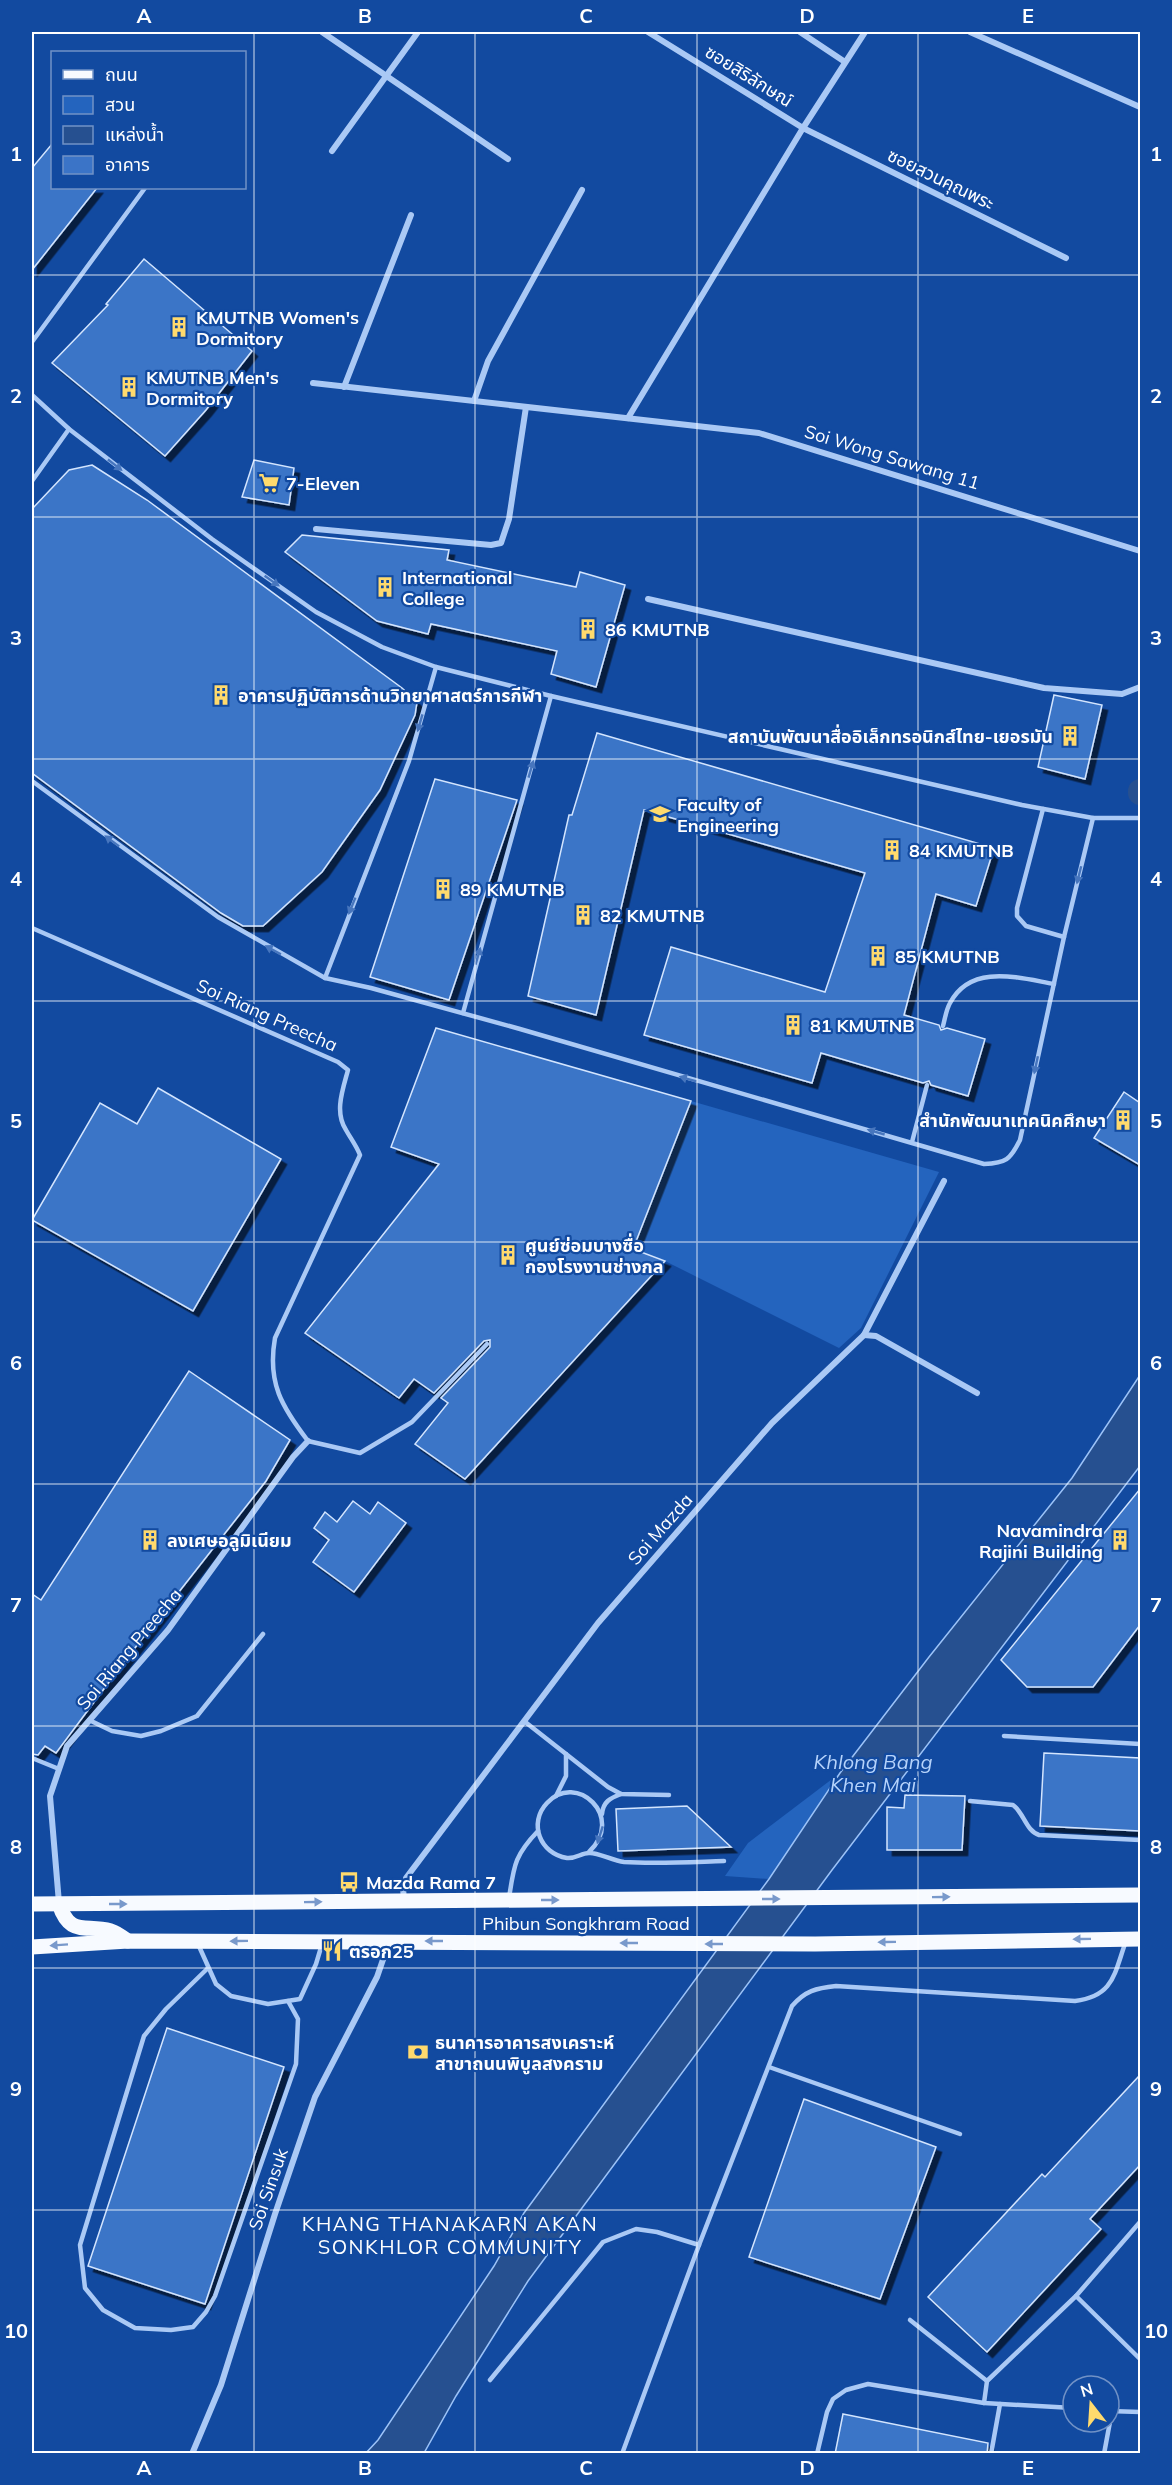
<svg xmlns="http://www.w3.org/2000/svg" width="1172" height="2485" viewBox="0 0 1172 2485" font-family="Mulish,'Noto Sans Thai',sans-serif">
<defs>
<filter id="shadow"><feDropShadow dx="5.5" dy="5.5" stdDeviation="0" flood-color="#0009"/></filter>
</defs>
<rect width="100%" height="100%" fill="#124aa0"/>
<!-- green -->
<g fill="#2464be">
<path d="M691 1101 939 1172 861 1328 839 1348 665 1261 633 1249Z"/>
<path d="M840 1773 769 1879 725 1876 748 1843Z"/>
</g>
<!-- water -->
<path fill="#265090" stroke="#9cc3f8" stroke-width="1.5" d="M1140 1375V1466L832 1870 528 2281 456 2396 424 2453 365 2454 378 2440 494 2266 524 2213 769 1879 840 1773 929 1657 1072 1478Z"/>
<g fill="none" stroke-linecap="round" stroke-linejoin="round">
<!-- canal -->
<path stroke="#265090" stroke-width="24" d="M1140 793V791"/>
</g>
<!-- building -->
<g fill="#3b74c7" stroke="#d3e5fe" stroke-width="1.5" filter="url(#shadow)">
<path d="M52 144V188H97L32 270V168Z"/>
<path d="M144 259 252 351 206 410 165 456 52 363 108 305 106 304Z"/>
<path d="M254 460 294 468 289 505 242 497Z"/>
<path d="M92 465 147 500 402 688 417 702 415 715 380 790 322 872 263 926H243L221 913 32 773V509L69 470Z"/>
<path d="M302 535 449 550 447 560 576 587 580 572 625 585 596 687 551 674 557 651 431 624 428 634 377 621 285 552Z"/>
<path d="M1054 695 1102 705 1085 779 1038 767Z"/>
<path d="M597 733 994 848 976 906 936 894 904 1015 939 1025 941 1030 947 1028 985 1039 968 1096 931 1085 929 1081 923 1083 821 1053 812 1083 644 1035 671 947 825 992 865 873 644 810 596 1015 528 996 569 815H572Z"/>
<path d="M435 779 517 800 449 1000 370 977Z"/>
<path d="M436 1028 691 1101 633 1249 665 1261 465 1479 415 1444 448 1403 441 1398 490 1347V1340L484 1341 434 1393 414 1379 399 1398 305 1333 439 1164 391 1147Z"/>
<path d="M158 1088 281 1159 193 1311 32 1220 100 1103 137 1124Z"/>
<path d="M1124 1092 1140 1103V1165L1094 1138Z"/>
<path d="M189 1371 290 1440 266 1481 127 1658 56 1753 45 1746 38 1755 32 1754V1594L41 1600Z"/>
<path d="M1140 1489V1625L1093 1687H1027L1001 1660Z"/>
<path d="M353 1501 370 1514 378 1502 406 1523 354 1592 313 1562 329 1540 314 1528 325 1512 337 1522Z"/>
<path d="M1044 1753 1140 1758V1831L1040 1826Z"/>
<path d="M905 1795 965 1796 962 1850H887V1807L904 1808Z"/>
<path d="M687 1806 731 1847 618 1851 616 1809Z"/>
<path d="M167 2028 284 2067 205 2304 88 2266Z"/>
<path d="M1140 2075V2165L1090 2219 1101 2229 987 2352 928 2297 1042 2174 1045 2177Z"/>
<path d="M804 2099 936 2147 880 2299 749 2257Z"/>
<path d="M843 2414 988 2443 987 2454H835Z"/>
</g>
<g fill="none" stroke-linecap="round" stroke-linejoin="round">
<!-- service -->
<g stroke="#aac9f5" stroke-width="4.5">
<path d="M32 342 145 188"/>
<path d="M32 395 69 429 212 539 316 612 382 647 436 667 551 696 1022 805 1093 818H1140"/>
<path d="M32 481 69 429"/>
<path d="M32 781 218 917 325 978 371 988 520 1029 984 1164C1006 1163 1010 1160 1020 1140L1064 937 1093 818"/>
<path d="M1043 809 1017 908V916L1026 926 1064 937"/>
<path d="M32 928 338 1062 348 1070C343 1089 334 1112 346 1130 351 1139 356 1145 360 1155L275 1338C267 1383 282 1407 308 1441L360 1453 412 1422 487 1344"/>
<path d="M325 978 409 761 436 667"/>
<path d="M463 1013 551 696"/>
<path d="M943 1026C945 1019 946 1010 950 1003 971 963 1019 978 1054 984"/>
<path d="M912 1142 927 1085"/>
<path d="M89 1720 112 1731 141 1736 161 1731 197 1716 263 1634"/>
<path d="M524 1721 608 1787 621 1794 669 1795"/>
<path d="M1004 1736 1140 1744"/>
<path d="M32 1758 59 1769"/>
<path d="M556 1796 566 1776V1754"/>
<path d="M970 1801 1013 1805C1024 1813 1026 1831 1039 1835L1140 1840"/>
<path d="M602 1814C603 1802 610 1798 621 1794"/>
<path d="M589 1852C626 1817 576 1771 547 1803 528 1823 540 1854 567 1858 576 1859 581 1853 589 1853 597 1852 613 1861 624 1862 657 1864 691 1862 724 1861"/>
<path d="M509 1898C514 1866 514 1856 538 1831"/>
<path d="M198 1944 216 1984 231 1996 268 2004 300 1999 316 1964 322 1944"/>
<path d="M208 1968 166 2009 144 2036 80 2245 85 2288 103 2310 135 2328 171 2330 193 2327 206 2312 215 2296 296 2064 298 2019 288 2001"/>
<path d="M769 2067 960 2134"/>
<path d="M1076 2296 1140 2359"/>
<path d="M910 2320 987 2381"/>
<path d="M490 2380 603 2242 636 2229 657 2232 699 2245"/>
<path d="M984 2403 987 2381 1076 2296 1140 2222"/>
<path d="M1109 2411 1140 2412"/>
<path d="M622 2454 699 2245 792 2006C805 1991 816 1988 836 1986L1075 2001C1114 1996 1114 1974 1126 1941"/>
<path d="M817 2454 827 2412 833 2399 846 2390 868 2384 984 2403 1073 2408"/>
<path d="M991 2454 1000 2404"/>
<path d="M1104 2454 1112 2411"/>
</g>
<!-- minor -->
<g stroke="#aac9f5" stroke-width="6">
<path d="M322 32 508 159"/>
<path d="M648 32 803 128 1066 258"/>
<path d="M800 32 845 62"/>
<path d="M970 32 1140 107"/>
<path d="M332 151 418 32"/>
<path d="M313 383 759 433 1140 551"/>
<path d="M344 387 411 215"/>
<path d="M474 401 488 361 582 190"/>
<path d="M628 418 803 128 865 32"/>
<path d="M316 529 491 545 501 543 509 519 526 407"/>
<path d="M648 599 1044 688 1122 694 1140 687"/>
<path d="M864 1335 876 1336 977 1393"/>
<path d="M404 1900 403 1888 406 1878 598 1623 772 1423 864 1335 944 1181"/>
<path d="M59 1903 50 1796 67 1746 168 1630 293 1457 308 1441"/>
<path d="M192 2454 221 2385 275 2214 315 2097 377 1977 388 1945"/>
</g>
<!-- primary -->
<g stroke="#f7faff" stroke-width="15">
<path d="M32 1904 1140 1895"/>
<path d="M59 1904C70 1937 84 1924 111 1931 117 1933 122 1937 128 1941"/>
<path d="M32 1947 128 1941 815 1944 1140 1939"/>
</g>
</g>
<!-- one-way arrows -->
<defs><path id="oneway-solid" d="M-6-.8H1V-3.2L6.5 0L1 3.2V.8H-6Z" transform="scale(1.5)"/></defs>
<g fill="#4776be">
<use href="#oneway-solid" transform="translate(115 465) rotate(38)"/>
<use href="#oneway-solid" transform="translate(272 581) rotate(35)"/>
<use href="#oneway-solid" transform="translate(420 723) rotate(106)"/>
<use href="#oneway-solid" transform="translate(531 769) rotate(-74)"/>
<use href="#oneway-solid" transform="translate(112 841) rotate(-143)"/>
<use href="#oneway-solid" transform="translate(1079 875) rotate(104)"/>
<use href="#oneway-solid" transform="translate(352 906) rotate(112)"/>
<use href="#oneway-solid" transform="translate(273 950) rotate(-151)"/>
<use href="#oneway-solid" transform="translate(478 956) rotate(-74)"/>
<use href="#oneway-solid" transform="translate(1036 1065) rotate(102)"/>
<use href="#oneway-solid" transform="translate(688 1079) rotate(-164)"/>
<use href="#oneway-solid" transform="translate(876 1132) rotate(-164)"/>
<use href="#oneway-solid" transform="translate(600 1835) rotate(108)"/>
</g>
<g fill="#7999cb">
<use href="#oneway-solid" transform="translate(941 1897) rotate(-1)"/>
<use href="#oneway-solid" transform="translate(771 1899)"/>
<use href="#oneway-solid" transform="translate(550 1900)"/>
<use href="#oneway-solid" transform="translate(313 1902) rotate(-1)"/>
<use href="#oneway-solid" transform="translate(118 1904)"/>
<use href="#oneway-solid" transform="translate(1082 1939) rotate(179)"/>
<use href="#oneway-solid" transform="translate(239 1941) rotate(179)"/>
<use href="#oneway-solid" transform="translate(434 1941) rotate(-180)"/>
<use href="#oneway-solid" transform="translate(887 1942) rotate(179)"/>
<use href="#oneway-solid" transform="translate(629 1943) rotate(-180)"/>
<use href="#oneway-solid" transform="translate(714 1944) rotate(-180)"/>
<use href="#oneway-solid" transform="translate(59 1945) rotate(176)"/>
</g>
<!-- grid -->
<path fill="none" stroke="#fff" stroke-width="1.5" stroke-opacity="0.55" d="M254 32V2454M475 32V2454M697 32V2454M918 32V2454M32 275H1140M32 517H1140M32 759H1140M32 1001H1140M32 1242H1140M32 1484H1140M32 1726H1140M32 1968H1140M32 2210H1140"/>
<!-- icons -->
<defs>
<g id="building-bare" transform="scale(1.62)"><path d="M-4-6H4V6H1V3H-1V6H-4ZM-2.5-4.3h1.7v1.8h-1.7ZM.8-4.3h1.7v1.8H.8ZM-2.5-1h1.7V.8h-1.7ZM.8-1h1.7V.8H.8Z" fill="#ffda6d" stroke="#124aa0" stroke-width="2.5" paint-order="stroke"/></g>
<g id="supermarket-bare" transform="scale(1.62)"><path d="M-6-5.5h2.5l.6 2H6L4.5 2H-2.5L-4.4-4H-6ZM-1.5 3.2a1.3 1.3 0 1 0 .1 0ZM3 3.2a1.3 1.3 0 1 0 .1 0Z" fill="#ffda6d" stroke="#124aa0" stroke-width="2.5" paint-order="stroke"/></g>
<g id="university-bare" transform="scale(1.62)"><path d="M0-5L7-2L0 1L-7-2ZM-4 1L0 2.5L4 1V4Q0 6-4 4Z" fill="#ffda6d" stroke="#124aa0" stroke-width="2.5" paint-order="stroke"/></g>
<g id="bus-bare" transform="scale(1.62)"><path d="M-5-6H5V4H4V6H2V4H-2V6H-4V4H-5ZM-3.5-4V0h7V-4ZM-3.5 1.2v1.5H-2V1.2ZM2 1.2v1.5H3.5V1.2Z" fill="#ffda6d" stroke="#124aa0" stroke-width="2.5" paint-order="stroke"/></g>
<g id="restaurant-bare" transform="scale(1.62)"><path d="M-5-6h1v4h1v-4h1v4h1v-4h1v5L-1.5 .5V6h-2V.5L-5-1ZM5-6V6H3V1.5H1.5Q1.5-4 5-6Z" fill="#ffda6d" stroke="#124aa0" stroke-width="2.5" paint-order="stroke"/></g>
<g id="bank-bare" transform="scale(1.62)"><path d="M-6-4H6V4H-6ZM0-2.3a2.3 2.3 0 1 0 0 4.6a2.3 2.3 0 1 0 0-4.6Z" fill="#ffda6d" stroke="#124aa0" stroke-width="2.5" paint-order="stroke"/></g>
</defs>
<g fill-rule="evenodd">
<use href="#building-bare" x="179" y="327"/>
<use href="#building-bare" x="129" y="387"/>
<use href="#supermarket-bare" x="269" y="483"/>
<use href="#building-bare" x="385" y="587"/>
<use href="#building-bare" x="588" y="629"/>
<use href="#building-bare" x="221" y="695"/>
<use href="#building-bare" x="1070" y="736"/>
<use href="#university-bare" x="660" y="814"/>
<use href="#building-bare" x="892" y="850"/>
<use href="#building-bare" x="443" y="889"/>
<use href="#building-bare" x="583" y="915"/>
<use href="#building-bare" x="878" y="956"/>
<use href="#building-bare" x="793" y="1025"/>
<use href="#building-bare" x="1123" y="1120"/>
<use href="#building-bare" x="508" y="1255"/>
<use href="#building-bare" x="150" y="1540"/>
<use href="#building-bare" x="1120" y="1540"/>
<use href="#bus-bare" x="349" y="1882"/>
<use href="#restaurant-bare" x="332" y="1951"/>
<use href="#bank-bare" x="418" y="2052"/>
</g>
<g text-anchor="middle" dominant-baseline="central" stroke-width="4.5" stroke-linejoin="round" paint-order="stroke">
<!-- street labels -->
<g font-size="18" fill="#fff" stroke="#124aa0">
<text transform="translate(749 76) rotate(32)">ซอยสิริลักษณ์</text>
<text transform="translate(941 179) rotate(26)">ซอยสวนคุณพระ</text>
<text transform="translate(892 457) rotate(17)">Soi Wong Sawang 11</text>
<text transform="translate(267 1015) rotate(24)">Soi Riang Preecha</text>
<text transform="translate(660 1529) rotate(-49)">Soi Mazda</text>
<text transform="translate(129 1649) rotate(-50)">Soi Riang Preecha</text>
<text x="586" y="1923">Phibun Songkhram Road</text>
<text transform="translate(268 2189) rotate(-71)">Soi Sinsuk</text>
</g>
<!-- poi labels -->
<g font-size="18" font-weight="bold" fill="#fff" stroke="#124aa0" text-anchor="start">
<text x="196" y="317">KMUTNB Women's<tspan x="196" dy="21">Dormitory</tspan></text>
<text x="146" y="377">KMUTNB Men's<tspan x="146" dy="21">Dormitory</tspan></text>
<text x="286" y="483">7-Eleven</text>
<text x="402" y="577">International<tspan x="402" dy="21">College</tspan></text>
<text x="605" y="629">86 KMUTNB</text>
<text x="238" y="695">อาคารปฏิบัติการด้านวิทยาศาสตร์การกีฬา</text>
<text x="1053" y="736" text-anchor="end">สถาบันพัฒนาสื่ออิเล็กทรอนิกส์ไทย-เยอรมัน</text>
<text x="677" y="804">Faculty of<tspan x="677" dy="21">Engineering</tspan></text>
<text x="909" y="850">84 KMUTNB</text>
<text x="460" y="889">89 KMUTNB</text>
<text x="600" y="915">82 KMUTNB</text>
<text x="895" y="956">85 KMUTNB</text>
<text x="810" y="1025">81 KMUTNB</text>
<text x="1106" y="1120" text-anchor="end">สำนักพัฒนาเทคนิคศึกษา</text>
<text x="525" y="1245">ศูนย์ซ่อมบางซื่อ<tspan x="525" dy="21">กองโรงงานช่างกล</tspan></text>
<text x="1103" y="1530" text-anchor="end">Navamindra<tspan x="1103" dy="21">Rajini Building</tspan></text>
<text x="167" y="1540">ลงเศษอลูมิเนียม</text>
<text x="366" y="1882">Mazda Rama 7</text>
<text x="349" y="1951">ตรอก25</text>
<text x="435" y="2042">ธนาคารอาคารสงเคราะห์<tspan x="435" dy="21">สาขาถนนพิบูลสงคราม</tspan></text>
</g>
<!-- water labels -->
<g font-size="20" font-style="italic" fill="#b6d3fb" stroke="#124aa0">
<text x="873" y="1761">Khlong Bang<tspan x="873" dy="23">Khen Mai</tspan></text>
</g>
<!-- neighbourhood labels -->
<g font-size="20" letter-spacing="1.5" fill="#fff" stroke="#124aa0">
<text x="450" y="2223">KHANG THANAKARN AKAN<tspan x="450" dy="23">SONKHLOR COMMUNITY</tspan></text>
</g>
</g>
<!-- border -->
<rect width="1172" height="2485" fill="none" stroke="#124aa0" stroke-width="66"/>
<!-- legend -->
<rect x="51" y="51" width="195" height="138" fill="#124aa0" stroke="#7192c6" stroke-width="1.5"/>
<rect x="63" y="70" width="30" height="9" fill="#f7faff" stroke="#7192c6" stroke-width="1.5"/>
<text x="105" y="81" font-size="18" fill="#ffffff">ถนน</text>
<rect x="63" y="96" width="30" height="18" fill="#2464be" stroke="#7192c6" stroke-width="1.5"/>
<text x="105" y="111" font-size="18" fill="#ffffff">สวน</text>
<rect x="63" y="126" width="30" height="18" fill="#265090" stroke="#7192c6" stroke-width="1.5"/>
<text x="105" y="141" font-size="18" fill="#ffffff">แหล่งน้ำ</text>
<rect x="63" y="156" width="30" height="18" fill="#3b74c7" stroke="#7192c6" stroke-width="1.5"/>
<text x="105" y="171" font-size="18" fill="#ffffff">อาคาร</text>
<!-- north arrow -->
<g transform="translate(1091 2404) rotate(343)"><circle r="28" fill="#124aa0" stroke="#7192c6" stroke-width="1.5"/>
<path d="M0-4.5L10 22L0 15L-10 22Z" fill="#ffda6d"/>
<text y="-9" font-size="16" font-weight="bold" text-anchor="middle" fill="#ffffff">N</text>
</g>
<rect x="33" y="33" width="1106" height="2419" fill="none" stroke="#fff" stroke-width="2"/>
<g font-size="20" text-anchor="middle" font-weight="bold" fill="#fff">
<text x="144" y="23">A</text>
<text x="365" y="23">B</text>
<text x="586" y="23">C</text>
<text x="807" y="23">D</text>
<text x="1028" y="23">E</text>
<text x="16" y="161">1</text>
<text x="1156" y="161">1</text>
<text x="16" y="403">2</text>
<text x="1156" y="403">2</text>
<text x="16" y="645">3</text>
<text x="1156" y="645">3</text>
<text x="16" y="886">4</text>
<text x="1156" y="886">4</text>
<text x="16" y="1128">5</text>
<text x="1156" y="1128">5</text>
<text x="16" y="1370">6</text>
<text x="1156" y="1370">6</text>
<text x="16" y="1612">7</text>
<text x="1156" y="1612">7</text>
<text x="16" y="1854">8</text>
<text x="1156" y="1854">8</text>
<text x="16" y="2096">9</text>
<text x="1156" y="2096">9</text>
<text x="16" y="2338">10</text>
<text x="1156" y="2338">10</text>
<text x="144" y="2475">A</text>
<text x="365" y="2475">B</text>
<text x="586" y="2475">C</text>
<text x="807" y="2475">D</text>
<text x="1028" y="2475">E</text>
</g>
</svg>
